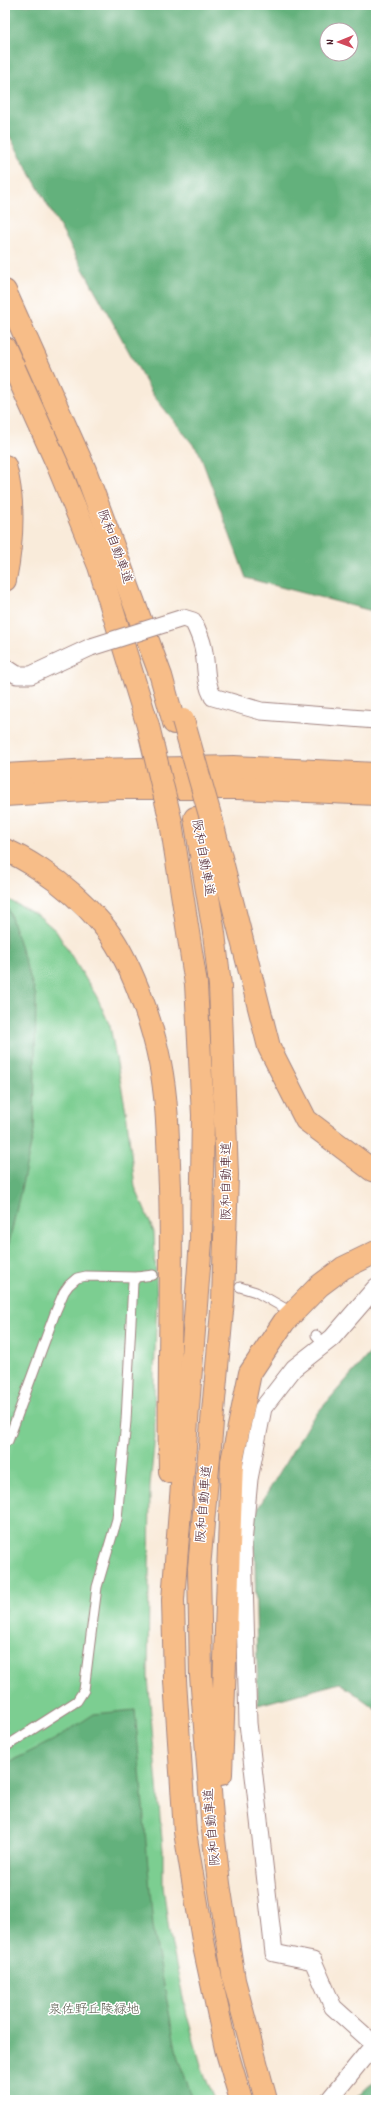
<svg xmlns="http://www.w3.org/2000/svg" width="381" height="2105" viewBox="0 0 381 2105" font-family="Dekko,'Klee One',sans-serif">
<rect width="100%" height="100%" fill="#fff"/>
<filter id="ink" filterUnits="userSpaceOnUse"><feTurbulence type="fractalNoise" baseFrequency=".025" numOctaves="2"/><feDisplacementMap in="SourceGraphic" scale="8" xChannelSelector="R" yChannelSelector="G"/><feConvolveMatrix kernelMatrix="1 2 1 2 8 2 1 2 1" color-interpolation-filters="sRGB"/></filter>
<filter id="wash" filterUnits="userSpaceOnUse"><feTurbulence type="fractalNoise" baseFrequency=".012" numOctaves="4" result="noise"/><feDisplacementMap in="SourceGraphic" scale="16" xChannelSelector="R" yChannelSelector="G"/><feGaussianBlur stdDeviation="0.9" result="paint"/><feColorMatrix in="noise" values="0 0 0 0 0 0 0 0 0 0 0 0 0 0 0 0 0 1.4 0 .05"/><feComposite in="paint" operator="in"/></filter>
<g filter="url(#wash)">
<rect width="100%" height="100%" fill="#f9ebda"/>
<!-- green -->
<path fill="#7bce91" stroke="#62765e" d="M5 898 39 916 56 931 97 997 110 1026 126 1111 135 1187 154 1232 157 1300 154 1377 155 1437 150 1485 148 1676 153 1741 163 1850V1885L169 1932 187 2015 201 2065 214 2100H5Z"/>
<!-- forest -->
<g fill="#64b17b" stroke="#576853" fill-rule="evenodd">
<path d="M5 5H376V612L246 578 199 452 153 395 5 128ZM327 30H351V54H327Z"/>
<path d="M5 898 36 996 34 1131 5 1261Z"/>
<path d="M376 1346V1709L340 1683 258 1705 254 1515 311 1420Z"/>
<path d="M135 1710 153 1927 176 2049 193 2100H5V1764L54 1740 94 1714Z"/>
<path d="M376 2080V2100H355Z"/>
</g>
</g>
<g filter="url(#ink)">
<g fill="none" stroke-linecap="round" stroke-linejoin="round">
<!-- service casing -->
<g stroke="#a28582" stroke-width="11">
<g id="service">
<path d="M240 1287 256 1292 286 1309"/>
<path d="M316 1335 324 1344"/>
<path d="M8 1441 55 1313 64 1292 69 1285 77 1278 86 1276 137 1277"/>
<path d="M5 1747 77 1701 84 1690 97 1587 117 1519 126 1421 133 1282 137 1277 153 1275"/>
</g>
</g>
<!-- minor casing -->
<g stroke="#a28582" stroke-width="19">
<g id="minor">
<path d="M183 618 193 621C197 629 201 638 203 647 207 664 204 681 213 697L261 711 376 720"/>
<path d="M5 667 17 675H31L91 647"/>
<path d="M374 2044 333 2007 313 1961 274 1953 248 1723 243 1543 249 1479 263 1408 294 1368 332 1338 376 1287"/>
<path d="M329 2100 376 2042"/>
</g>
</g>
<!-- motorway casing -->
<g stroke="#a28582" stroke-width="24">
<g id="motorway">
<path d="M5 291 85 470 161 676 174 723"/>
<path d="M5 348 58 466 99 566 148 726"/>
<path d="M5 466C15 502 12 544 5 580"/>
<path d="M5 775 91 770 233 767 376 774"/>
<path d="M5 795 117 788H238L376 794"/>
<path d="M195 818 214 933 220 986 227 1175 223 1300 199 1568 201 1675 213 1830 219 1884 234 1980 266 2100"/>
<path d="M171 822 196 984 203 1115 201 1241 173 1600 175 1681 185 1832 204 1946 226 2049 241 2100"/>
<path d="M212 822 269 1047 306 1120 372 1170 376 1171"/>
<path d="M5 850C18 855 29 862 41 870 64 885 85 904 102 924 130 957 152 1022 160 1063 168 1103 168 1146 170 1187 173 1282 168 1377 170 1472"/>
<path d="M221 1774 232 1461 250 1373 284 1322 319 1286 343 1268 376 1252"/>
</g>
</g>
<!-- service -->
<use href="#service" stroke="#fff" stroke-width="9"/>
<!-- minor -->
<use href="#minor" stroke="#fff" stroke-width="17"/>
<!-- motorway -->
<use href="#motorway" stroke="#f7bd88" stroke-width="22"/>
<!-- minor-bridge casing -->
<g stroke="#a28582" stroke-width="19" stroke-linecap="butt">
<path id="minor-bridge" d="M91 647 183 618"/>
</g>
<!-- motorway-bridge casing -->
<g stroke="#a28582" stroke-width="24" stroke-linecap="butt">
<g id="motorway-bridge">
<path d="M183 720 212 822"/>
<path d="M148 726 171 822"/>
</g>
</g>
<!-- minor-bridge -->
<use href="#minor-bridge" stroke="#fff" stroke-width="17"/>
<!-- motorway-bridge -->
<use href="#motorway-bridge" stroke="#f7bd88" stroke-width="22"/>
</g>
</g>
<g text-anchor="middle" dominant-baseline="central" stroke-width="3" stroke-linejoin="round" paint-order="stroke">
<!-- street labels -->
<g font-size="13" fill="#4a1f2b" stroke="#fff">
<text transform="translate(114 547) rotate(70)">阪和自動車道</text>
<text transform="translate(202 858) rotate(80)">阪和自動車道</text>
<text transform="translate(227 1181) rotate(-90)">阪和自動車道</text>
<text transform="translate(205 1504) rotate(-85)">阪和自動車道</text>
<text transform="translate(213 1827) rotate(-95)">阪和自動車道</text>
</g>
<!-- park labels -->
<g font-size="13" fill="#5b5c4f" stroke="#fff">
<text x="94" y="2010">泉佐野丘陵緑地</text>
</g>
</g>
<!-- margin -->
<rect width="381" height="2105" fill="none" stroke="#fff" stroke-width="20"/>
<!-- north arrow -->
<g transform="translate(339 42) rotate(269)"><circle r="19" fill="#ffffff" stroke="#b7a5aa"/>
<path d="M0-3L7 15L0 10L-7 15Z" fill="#d1495b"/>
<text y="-6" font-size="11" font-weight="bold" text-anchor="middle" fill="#4a1f2b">N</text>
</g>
</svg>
